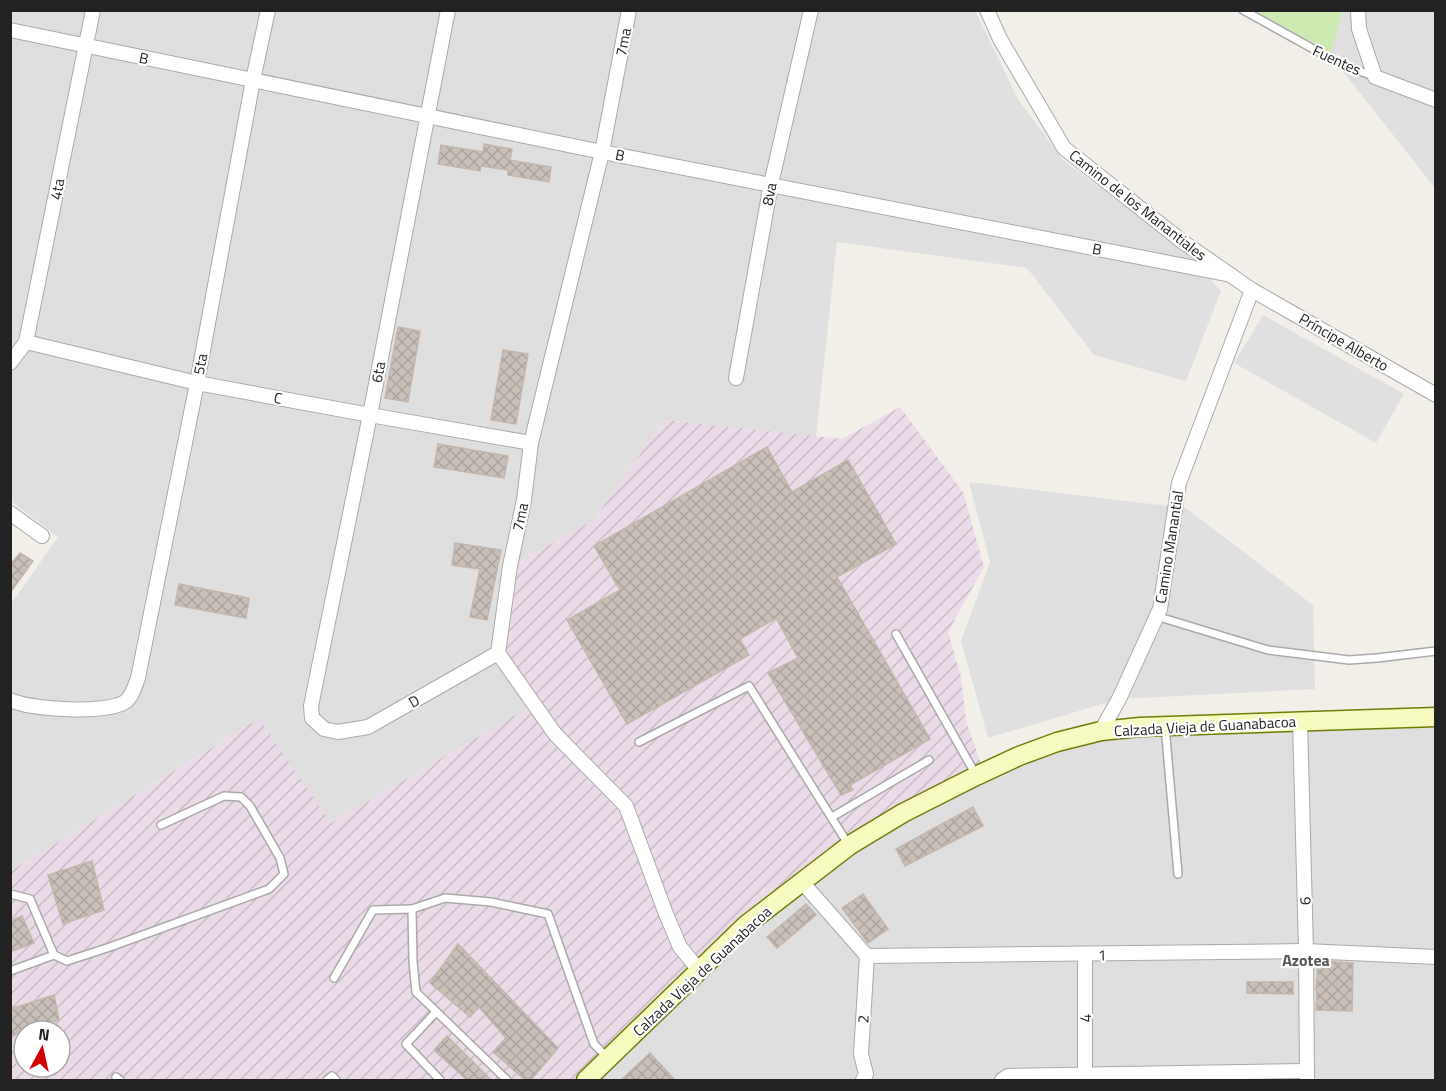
<svg xmlns="http://www.w3.org/2000/svg" width="1446" height="1091" viewBox="0 0 1446 1091" font-family="'Titillium Web',sans-serif">
<defs>
<pattern id="industrial-furrows" width="10" height="10" patternUnits="userSpaceOnUse" patternTransform="scale(1.5)"><rect width="10" height="10" fill="#ebdbe8"/><path d="M-1 1l2-2M0 10L10 0M9 11l2-2" fill="none" stroke="#c9bcc7"/></pattern>
<pattern id="building-cross-hatch" width="8" height="8" patternUnits="userSpaceOnUse" patternTransform="scale(1.5)"><rect width="8" height="8" fill="#c7bfb8"/><path d="M0 0l8 8M0 8l8-8" fill="none" stroke="#aba49e"/></pattern>
</defs>
<rect width="100%" height="100%" fill="#f2efe9"/>
<!-- residential -->
<g fill="#e0dfdf">
<path d="M11 11H975L1018 99 1063 160 1186 252 1221 291 1186 381 1094 355 1027 268 837 242 816 437 664 420 594 520 510 566 498 653 526 709 330 824 259 719 11 871V604L58 537 11 501Z"/>
<path d="M1343 11H1435V188L1330 55Z"/>
<path d="M1263 315 1404 394 1376 443 1234 363Z"/>
<path d="M969 482 1176 507 1186 508 1313 605 1315 689 1119 699 988 738 961 641 990 562Z"/>
<path d="M1435 717V1080H586L699 970 903 813 1101 732Z"/>
</g>
<!-- industrial -->
<path fill="url(#industrial-furrows)" fill-rule="evenodd" d="M900 407 963 492 984 567 948 632 961 676 966 721 984 772 802 882 586 1080H11V871L259 719 331 823 526 709 498 653 510 566 594 520 664 420 842 439ZM24 1031H60V1067H24Z"/>
<!-- grass -->
<path fill="#cdebb0" d="M1245 11H1343L1330 55Z"/>
<!-- building -->
<g fill="url(#building-cross-hatch)" stroke="#c4b6ab" stroke-width="1.5">
<path d="M484 144 512 149 510 160 551 167 549 182 508 175V170L481 166 480 171 438 164 441 145 483 152Z"/>
<path d="M398 327 420 331 408 402 385 398Z"/>
<path d="M503 350 528 354 516 424 491 420Z"/>
<path d="M438 444 508 456 504 478 434 467Z"/>
<path d="M767 447 792 492 848 460 896 544 837 577 930 739 850 785 853 790 841 795 768 673 798 658 776 618 740 639 749 655 627 724 567 620 620 590 594 546Z"/>
<path d="M455 543 501 550 487 620 470 617 480 569 452 565Z"/>
<path d="M20 553 33 561 10 593V565Z"/>
<path d="M179 584 249 598 246 618 175 605Z"/>
<path d="M973 807 983 826 905 866 896 849Z"/>
<path d="M92 861 104 910 63 924 48 875Z"/>
<path d="M863 894 888 929 868 943 842 908Z"/>
<path d="M806 904 816 915 777 948 767 937Z"/>
<path d="M22 916 34 943 10 952V921Z"/>
<path d="M458 944 558 1048 531 1080H525L493 1052 506 1038 479 1007 470 1017 430 983Z"/>
<path d="M1318 961 1353 963 1352 1011 1316 1010 1317 990H1316Z"/>
<path d="M1247 982H1293V994L1247 993Z"/>
<path d="M54 995 59 1020 10 1036V1009Z"/>
<path d="M447 1036 491 1080H467L434 1050Z"/>
<path d="M650 1053 675 1080H621Z"/>
</g>
<g fill="none" stroke-linecap="round" stroke-linejoin="round">
<!-- service casing -->
<g stroke="#a9a9a9" stroke-width="10">
<g id="service">
<path d="M1243 10 1344 66 1374 76"/>
<path d="M1156 616 1268 650 1349 660 1377 658 1436 651"/>
<path d="M896 634 976 775"/>
<path d="M1165 726 1178 874"/>
<path d="M639 742 749 686 848 844"/>
<path d="M832 817 929 760"/>
<path d="M10 894 30 899 54 955 67 961 110 947 269 889 284 874 280 858 250 806 241 797 224 796 161 825"/>
<path d="M10 971 54 955"/>
<path d="M334 978 373 910 412 909"/>
<path d="M436 1012 406 1044 440 1080"/>
<path d="M116 1077 120 1080"/>
<path d="M327 1080 332 1076 336 1080"/>
<path d="M507 1080 416 992 413 962 412 909 445 898 491 902 548 914 594 1044 607 1057"/>
</g>
</g>
<!-- minor casing -->
<g stroke="#a9a9a9" stroke-width="16">
<g id="minor">
<path d="M448 10 370 415 311 706 312 718 324 729 338 732 368 727 498 653"/>
<path d="M629 10 602 152 531 443 524 500 510 566 498 653 555 734 626 806 666 914 680 947 699 970"/>
<path d="M987 10 1000 39 1064 148 1183 242 1252 290 1436 395"/>
<path d="M1358 10 1359 29 1375 77 1436 100"/>
<path d="M10 30 602 152 1231 275"/>
<path d="M26 342 197 383 370 415 531 443"/>
<path d="M10 363 26 342 93 10"/>
<path d="M736 378 771 184 811 10"/>
<path d="M10 513 42 536"/>
<path d="M10 700C32 710 105 714 125 702 132 697 135 686 138 678L197 383 253 80 268 10"/>
<path d="M1300 721 1306 951 1307 1080"/>
<path d="M1101 731 1119 699 1160 609 1179 483 1252 290"/>
<path d="M802 882 867 956 1306 951 1436 957"/>
<path d="M863 1080 866 1074 861 1054 867 956"/>
<path d="M1002 1080 1008 1076 1307 1071"/>
<path d="M1085 1080V955"/>
</g>
</g>
<!-- secondary casing -->
<g stroke="#707d05" stroke-width="21">
<path id="secondary" d="M586 1080 746 925 850 845 903 813 976 776 1019 756 1057 742 1101 731 1140 727 1436 717"/>
</g>
<!-- service -->
<use href="#service" stroke="#fff" stroke-width="7"/>
<!-- minor -->
<use href="#minor" stroke="#fff" stroke-width="14"/>
<!-- secondary -->
<use href="#secondary" stroke="#f7fabf" stroke-width="18"/>
</g>
<g text-anchor="middle" dominant-baseline="central" stroke-width="4.5" stroke-linejoin="round" paint-order="stroke">
<!-- street labels -->
<g font-size="15" fill="#222" stroke="#fff">
<text transform="translate(623 42) rotate(-79)">7ma</text>
<text transform="translate(144 58) rotate(12)">B</text>
<text transform="translate(1337 60) rotate(25)">Fuentes</text>
<text transform="translate(620 155) rotate(11)">B</text>
<text transform="translate(57 189) rotate(-79)">4ta</text>
<text transform="translate(769 194) rotate(-79)">8va</text>
<text transform="translate(1138 205) rotate(38)">Camino de los Manantiales</text>
<text transform="translate(1097 249) rotate(11)">B</text>
<text transform="translate(1344 342) rotate(30)">Príncipe Alberto</text>
<text transform="translate(200 364) rotate(-79)">5ta</text>
<text transform="translate(378 372) rotate(-79)">6ta</text>
<text transform="translate(278 398) rotate(11)">C</text>
<text transform="translate(520 517) rotate(-78)">7ma</text>
<text transform="translate(1169 547) rotate(-81)">Camino Manantial</text>
<text transform="translate(414 701) rotate(-30)">D</text>
<text transform="translate(1205 726) rotate(-3)">Calzada Vieja de Guanabacoa</text>
<text transform="translate(1305 901) rotate(-91)">6</text>
<text transform="translate(1102 955) rotate(-1)">1</text>
<text transform="translate(702 971) rotate(-43)">Calzada Vieja de Guanabacoa</text>
<text transform="translate(1085 1018) rotate(-90)">4</text>
<text transform="translate(863 1019) rotate(-87)">2</text>
</g>
<!-- neighbourhood labels -->
<g font-size="16" font-weight="bold" fill="#555" stroke="#fff">
<text x="1306" y="960">Azotea</text>
</g>
</g>
<!-- border -->
<rect width="1446" height="1091" fill="none" stroke="#222222" stroke-width="24"/>
<!-- north arrow -->
<g transform="translate(42 1049) rotate(8)"><circle r="28" fill="#ffffff" stroke="#a7a7a7" stroke-width="1.5"/>
<path d="M0-4.5L10 22L0 15L-10 22Z" fill="#d40000"/>
<text y="-9" font-size="16" font-weight="bold" text-anchor="middle" fill="#222222">N</text>
</g>
</svg>
